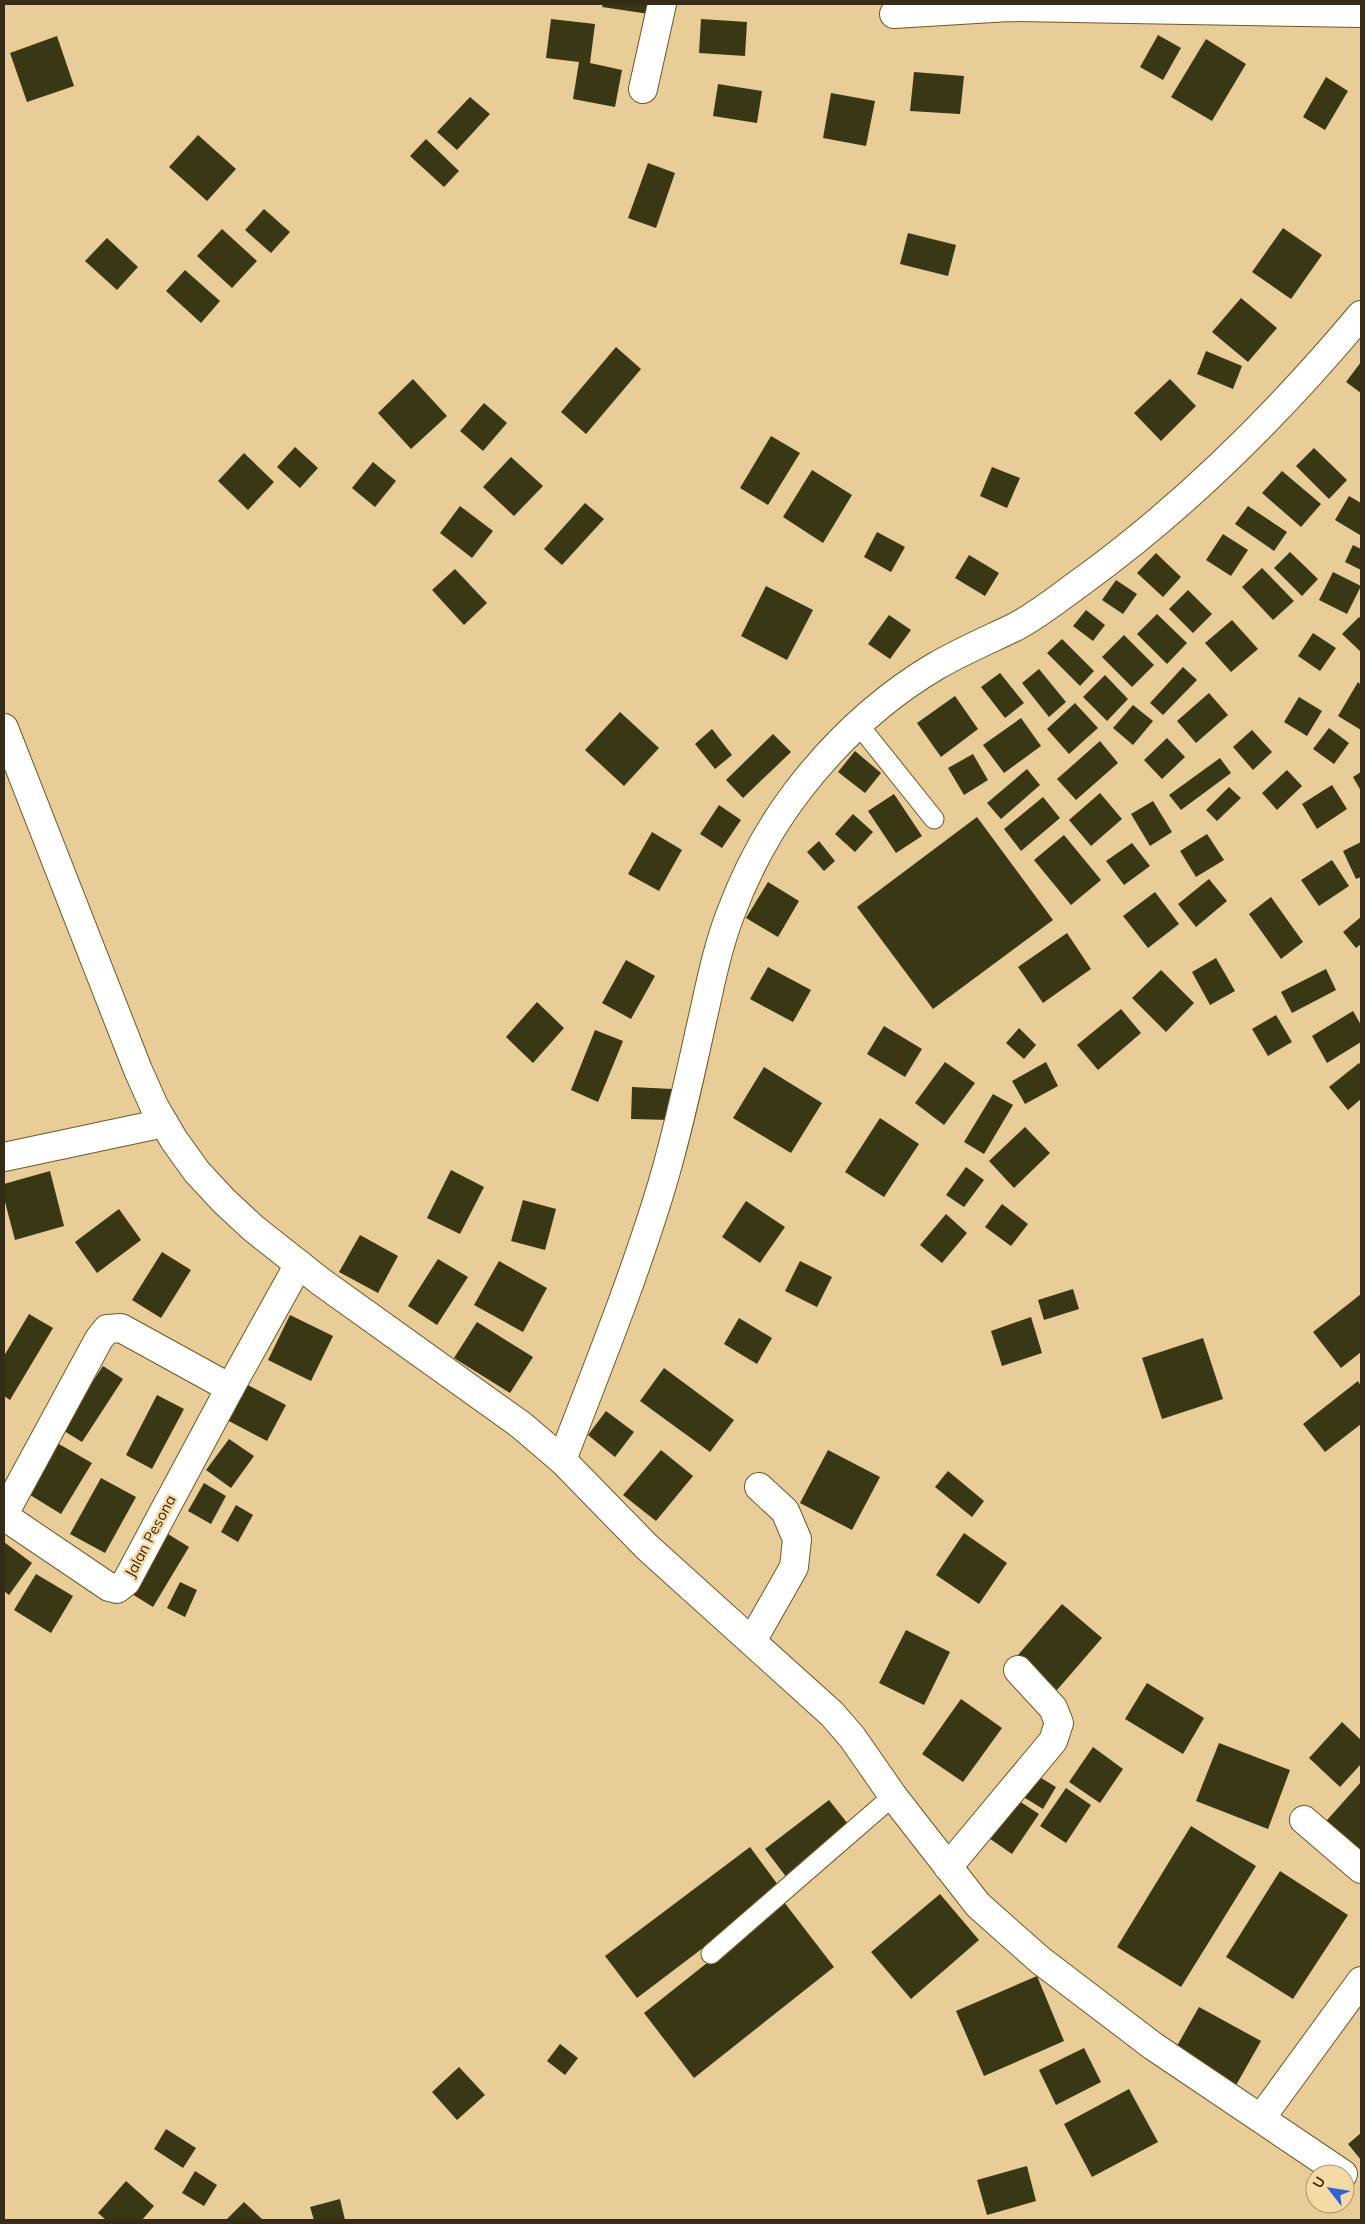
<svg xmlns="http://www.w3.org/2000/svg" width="1365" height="2224" viewBox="0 0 1365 2224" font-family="Mulish,sans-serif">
<rect width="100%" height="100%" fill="#e8cd98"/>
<!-- building -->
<g fill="#3a3714">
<path d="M603 4H651L649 14 602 7Z"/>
<path d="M551 19 595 24 590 63 622 70 615 107 573 99 579 62 546 58Z"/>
<path d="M701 19 747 22 745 56 699 53Z"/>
<path d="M1158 35 1181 48 1163 80 1140 67Z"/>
<path d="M57 36 74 86 27 102 10 53Z"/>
<path d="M1206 39 1246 64 1212 121 1171 97Z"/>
<path d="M914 72 964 76 960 114 910 111Z"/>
<path d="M1326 77 1348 91 1325 130 1303 117Z"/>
<path d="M718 84 762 91 757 123 713 116Z"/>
<path d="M831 93 875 101 866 146 823 138Z"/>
<path d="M470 97 490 114 457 150 437 132Z"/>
<path d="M198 135 236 169 207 201 169 167Z"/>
<path d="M426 139 459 171 444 187 410 156Z"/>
<path d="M648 163 675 173 656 228 628 218Z"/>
<path d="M264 209 290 232 271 253 245 230Z"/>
<path d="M1283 228 1322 255 1291 299 1252 272Z"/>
<path d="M222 229 257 261 232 288 197 256Z"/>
<path d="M908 233 956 245 948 276 900 264Z"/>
<path d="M107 238 138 267 117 290 85 261Z"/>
<path d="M185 270 220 301 201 323 166 291Z"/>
<path d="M1241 298 1277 328 1248 362 1212 332Z"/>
<path d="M616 347 641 369 586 434 561 412Z"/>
<path d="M1206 351 1242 366 1233 389 1197 374Z"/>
<path d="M1361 362V393L1346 382Z"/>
<path d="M413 379 447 416 411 449 378 413Z"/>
<path d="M1170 379 1196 406 1161 441 1134 413Z"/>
<path d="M484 403 507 423 483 451 460 431Z"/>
<path d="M771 436 800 453 768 505 740 488Z"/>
<path d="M295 447 318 468 300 488 277 467Z"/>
<path d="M1314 448 1347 480 1329 499 1296 466Z"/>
<path d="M244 453 274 482 248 510 218 481Z"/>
<path d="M511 457 543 486 514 516 483 487Z"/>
<path d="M373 462 396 481 375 507 352 488Z"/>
<path d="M992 467 1020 478 1007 508 980 496Z"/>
<path d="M812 470 852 495 823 543 783 517Z"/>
<path d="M1282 471 1321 504 1301 527 1262 493Z"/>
<path d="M1349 496 1361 503 1360 535 1335 520Z"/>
<path d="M585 503 604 519 562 565 544 549Z"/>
<path d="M460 506 493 531 472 558 440 533Z"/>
<path d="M1248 506 1287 532 1274 551 1235 524Z"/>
<path d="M877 532 905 547 891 572 864 557Z"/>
<path d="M1223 534 1248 550 1231 576 1206 560Z"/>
<path d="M1353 545 1361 549V570L1345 562Z"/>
<path d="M1290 552 1318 579 1302 596 1274 568Z"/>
<path d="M1156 553 1181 577 1163 597 1137 573Z"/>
<path d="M969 555 999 573 985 596 955 578Z"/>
<path d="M1262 568 1294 601 1273 620 1242 587Z"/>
<path d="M455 569 487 603 464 625 432 590Z"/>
<path d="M1333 572 1361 586 1347 614 1319 600Z"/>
<path d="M1116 580 1137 594 1123 614 1102 600Z"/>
<path d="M766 586 813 610 787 660 741 636Z"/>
<path d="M1188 590 1212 614 1193 633 1169 609Z"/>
<path d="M1086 610 1105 625 1093 641 1073 626Z"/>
<path d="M1157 614 1187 643 1167 664 1137 634Z"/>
<path d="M889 615 911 630 890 659 868 644Z"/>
<path d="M1359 617 1361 619V652L1342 634Z"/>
<path d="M1232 620 1258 649 1231 672 1205 643Z"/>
<path d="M1313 633 1336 648 1320 671 1298 656Z"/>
<path d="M1124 635 1154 665 1132 687 1102 657Z"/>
<path d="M1062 639 1094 671 1080 686 1047 653Z"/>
<path d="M1183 667 1197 680 1163 715 1150 703Z"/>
<path d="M1039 669 1066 702 1049 717 1022 683Z"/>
<path d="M1000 673 1024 703 1005 718 981 687Z"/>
<path d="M1105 675 1128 699 1107 721 1083 697Z"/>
<path d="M1358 682 1361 685V730L1338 716Z"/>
<path d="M1209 693 1228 715 1196 743 1177 721Z"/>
<path d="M955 696 978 729 941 757 917 723Z"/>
<path d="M1299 697 1322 711 1307 736 1284 722Z"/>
<path d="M1075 703 1098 728 1069 754 1047 729Z"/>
<path d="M1133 705 1153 721 1133 745 1113 728Z"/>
<path d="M620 712 659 748 624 786 585 750Z"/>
<path d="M1021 718 1041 746 1004 773 983 745Z"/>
<path d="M1329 728 1349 743 1334 764 1313 749Z"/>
<path d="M712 729 732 755 715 769 695 744Z"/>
<path d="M1252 730 1272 752 1253 770 1233 747Z"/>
<path d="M773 734 791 752 743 798 726 780Z"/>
<path d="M1167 738 1185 757 1162 779 1144 760Z"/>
<path d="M1100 741 1118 763 1076 800 1057 779Z"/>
<path d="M855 751 881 773 865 793 838 772Z"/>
<path d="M973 754 988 780 964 795 948 768Z"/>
<path d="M1220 758 1231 773 1181 810 1169 795Z"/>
<path d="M1027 769 1040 785 1001 819 987 803Z"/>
<path d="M1287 770 1302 786 1277 810 1262 793Z"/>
<path d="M1361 772V791L1353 777Z"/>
<path d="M1332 785 1347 809 1317 829 1302 804Z"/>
<path d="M1229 787 1241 798 1217 821 1206 810Z"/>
<path d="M1100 793 1122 819 1091 846 1069 820Z"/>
<path d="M894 794 922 836 896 853 868 811Z"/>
<path d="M1043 797 1060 818 1021 851 1004 829Z"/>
<path d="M1153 801 1172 832 1150 846 1131 814Z"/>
<path d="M719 805 741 820 722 848 700 834Z"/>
<path d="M853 814 873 832 855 852 835 834Z"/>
<path d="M977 817 1053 920 933 1009 857 907Z"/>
<path d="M652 832 682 850 659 891 628 874Z"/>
<path d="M1207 834 1224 860 1196 877 1180 851Z"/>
<path d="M1064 835 1101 880 1071 905 1034 860Z"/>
<path d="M819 841 835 861 824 871 807 852Z"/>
<path d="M1361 842V877L1356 879 1343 851Z"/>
<path d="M1132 843 1150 866 1124 885 1106 861Z"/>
<path d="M1332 860 1349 886 1319 906 1301 880Z"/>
<path d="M1209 879 1227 901 1196 927 1178 904Z"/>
<path d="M768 882 799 901 778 937 746 918Z"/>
<path d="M1155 892 1179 924 1148 948 1123 916Z"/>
<path d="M1271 897 1303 942 1281 959 1249 914Z"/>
<path d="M1361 917V944L1356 948 1343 932Z"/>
<path d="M1067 933 1091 969 1043 1003 1018 967Z"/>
<path d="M1216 958 1235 991 1210 1005 1192 972Z"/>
<path d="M626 960 655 976 631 1019 602 1003Z"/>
<path d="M768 967 811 990 793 1022 750 999Z"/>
<path d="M1326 969 1336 990 1292 1013 1281 992Z"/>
<path d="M1161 970 1194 1003 1166 1032 1132 998Z"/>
<path d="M537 1002 564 1028 533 1063 506 1037Z"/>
<path d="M1121 1009 1141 1033 1098 1070 1077 1045Z"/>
<path d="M1353 1011 1361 1025V1042L1327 1063 1312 1036Z"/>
<path d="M1276 1015 1292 1042 1268 1056 1252 1029Z"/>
<path d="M884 1026 922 1049 905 1077 867 1054Z"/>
<path d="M1019 1028 1036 1045 1024 1059 1006 1043Z"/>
<path d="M595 1030 623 1041 598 1102 571 1090Z"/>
<path d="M945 1062 975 1083 944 1125 915 1103Z"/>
<path d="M1046 1062 1058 1086 1025 1104 1012 1081Z"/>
<path d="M1359 1063 1361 1066V1099L1348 1110 1329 1087Z"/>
<path d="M764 1067 822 1103 791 1153 733 1118Z"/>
<path d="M632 1087 672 1089 671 1120 631 1119Z"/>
<path d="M993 1094 1013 1105 984 1154 964 1142Z"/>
<path d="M880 1118 919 1144 884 1197 845 1172Z"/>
<path d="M1025 1127 1050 1153 1014 1188 989 1161Z"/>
<path d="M966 1167 984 1180 964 1207 946 1195Z"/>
<path d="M451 1170 484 1187 460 1234 427 1218Z"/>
<path d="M50 1171 64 1226 15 1240 4 1198V1184Z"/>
<path d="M523 1200 556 1209 545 1250 511 1241Z"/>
<path d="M746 1201 785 1227 760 1263 722 1237Z"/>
<path d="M1002 1204 1028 1224 1011 1246 985 1227Z"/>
<path d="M119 1209 141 1240 97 1273 75 1242Z"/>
<path d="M946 1214 967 1233 942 1263 920 1245Z"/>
<path d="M360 1235 398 1256 378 1293 339 1272Z"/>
<path d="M162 1252 191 1270 161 1318 132 1300Z"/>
<path d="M438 1259 468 1277 437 1325 408 1306Z"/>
<path d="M499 1261 547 1288 523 1332 474 1305Z"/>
<path d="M800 1261 832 1277 817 1307 785 1291Z"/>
<path d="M1073 1289 1079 1309 1044 1320 1038 1300Z"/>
<path d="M1361 1294V1352L1341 1368 1313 1332Z"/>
<path d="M29 1314 53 1328 10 1400 4 1396V1356Z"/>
<path d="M290 1315 333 1336 311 1381 268 1360Z"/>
<path d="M1031 1317 1042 1353 1002 1366 991 1331Z"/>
<path d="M739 1318 772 1338 757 1364 724 1344Z"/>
<path d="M477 1322 533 1357 510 1393 454 1358Z"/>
<path d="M1203 1338 1223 1399 1162 1419 1142 1358Z"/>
<path d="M103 1366 123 1379 82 1442 61 1429Z"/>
<path d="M664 1368 734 1420 710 1452 640 1401Z"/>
<path d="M1358 1381 1361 1386V1424L1325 1452 1303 1424Z"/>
<path d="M244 1383 286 1405 267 1441 225 1419Z"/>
<path d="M157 1395 184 1409 152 1469 126 1455Z"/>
<path d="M606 1411 634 1432 615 1457 588 1435Z"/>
<path d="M229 1439 254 1456 231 1488 206 1470Z"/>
<path d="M52 1440 92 1463 61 1514 22 1490Z"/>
<path d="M661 1450 693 1476 656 1521 623 1495Z"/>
<path d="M828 1450 880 1477 852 1530 800 1503Z"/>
<path d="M948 1471 984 1501 972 1517 935 1487Z"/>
<path d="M101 1478 136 1497 105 1553 70 1534Z"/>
<path d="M204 1483 226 1496 211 1524 188 1511Z"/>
<path d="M236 1505 253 1515 238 1542 221 1532Z"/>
<path d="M964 1533 1007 1563 979 1604 936 1575Z"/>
<path d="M168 1534 189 1547 153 1607 132 1594Z"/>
<path d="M4 1542 32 1563 9 1595 4 1591Z"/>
<path d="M36 1574 73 1596 51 1633 14 1610Z"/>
<path d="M180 1582 197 1590 185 1617 167 1608Z"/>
<path d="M1062 1604 1102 1638 1057 1690 1018 1655Z"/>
<path d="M906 1630 950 1652 924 1705 879 1683Z"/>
<path d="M1147 1683 1204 1718 1183 1754 1125 1719Z"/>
<path d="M961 1699 1002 1728 963 1782 922 1754Z"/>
<path d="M1342 1722 1361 1740V1764L1340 1787 1309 1758Z"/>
<path d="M1219 1743 1290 1770 1268 1829 1196 1801Z"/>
<path d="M1093 1747 1123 1769 1100 1803 1069 1782Z"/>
<path d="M1028 1770 1056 1787 1043 1809 1015 1792Z"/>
<path d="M1361 1782V1864L1320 1828Z"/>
<path d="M1066 1788 1091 1805 1066 1843 1040 1826Z"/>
<path d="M1010 1795 1039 1814 1012 1854 983 1834Z"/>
<path d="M829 1800 852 1829 787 1878 765 1849Z"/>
<path d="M1191 1826 1256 1866 1181 1987 1117 1947Z"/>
<path d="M750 1847 781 1889 637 1998 605 1956Z"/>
<path d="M1280 1871 1348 1915 1293 1999 1226 1957Z"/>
<path d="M940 1894 979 1940 911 1999 871 1952Z"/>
<path d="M784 1902 834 1967 694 2078 644 2013Z"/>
<path d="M1037 1976 1064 2041 984 2076 956 2011Z"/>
<path d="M1199 2007 1261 2041 1235 2087 1173 2053Z"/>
<path d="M560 2044 578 2058 565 2075 547 2061Z"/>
<path d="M1084 2048 1101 2082 1056 2105 1039 2070Z"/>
<path d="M459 2067 485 2095 457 2120 432 2092Z"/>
<path d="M1129 2089 1158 2142 1092 2177 1064 2124Z"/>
<path d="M166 2129 196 2148 183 2168 154 2149Z"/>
<path d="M1361 2133V2160L1348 2144Z"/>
<path d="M1027 2166 1036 2201 987 2215 977 2180Z"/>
<path d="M195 2171 217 2185 204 2206 182 2193Z"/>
<path d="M126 2181 154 2206 142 2220H106L98 2213Z"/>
<path d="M340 2199 345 2220H314L310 2207Z"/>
<path d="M244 2202 263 2220H226Z"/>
</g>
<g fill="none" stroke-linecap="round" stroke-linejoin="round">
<!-- service casing -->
<g stroke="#705825" stroke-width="21">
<g id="service">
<path d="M858 724 934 819"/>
<path d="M711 1954 893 1796"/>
</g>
</g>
<!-- minor casing -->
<g stroke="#705825" stroke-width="30">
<g id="minor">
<path d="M894 14 1009 7 1361 13"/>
<path d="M643 89 662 4"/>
<path d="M4 728 138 1070 154 1106 174 1140 197 1172 224 1201 253 1228 320 1281 521 1425 562 1460 647 1547 832 1714 852 1737 893 1796 978 1905 1040 1960 1153 2046 1343 2174"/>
<path d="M4 1157 164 1123"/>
<path d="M562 1460C597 1369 634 1278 662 1185 678 1131 690 1076 702 1021 710 986 717 949 730 915 746 872 768 830 796 793 834 743 882 698 936 666 962 651 988 640 1015 627 1038 615 1060 597 1081 582 1186 506 1278 414 1361 315"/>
<path d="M4 1514 99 1339 107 1329 121 1328 230 1388"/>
<path d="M4 1516 109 1587 117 1589 126 1582 230 1388 299 1264"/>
<path d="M752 1641 794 1567 797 1539 785 1511 759 1487"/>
<path d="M1304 1820 1361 1869"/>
<path d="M948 1867 1053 1741 1059 1723 1053 1708 1018 1670"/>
<path d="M1261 2118 1361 1981"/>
</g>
</g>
<!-- service -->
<use href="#service" stroke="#fff" stroke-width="19"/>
<!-- minor -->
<use href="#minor" stroke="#fff" stroke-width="28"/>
</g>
<g text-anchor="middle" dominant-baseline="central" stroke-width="5" stroke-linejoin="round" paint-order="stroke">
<!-- street labels -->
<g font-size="15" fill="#362b16" stroke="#f5daa5">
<text transform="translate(150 1536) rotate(-62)">Jalan Pesona</text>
</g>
</g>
<!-- border -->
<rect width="1365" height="2224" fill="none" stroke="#362b16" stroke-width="10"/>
<!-- north arrow -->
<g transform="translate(1330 2189) rotate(301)"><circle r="24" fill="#f5daa5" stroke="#a9946c"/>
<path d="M0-4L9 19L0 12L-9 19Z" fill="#3162d1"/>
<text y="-8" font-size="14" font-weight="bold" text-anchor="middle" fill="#362b16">U</text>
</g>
</svg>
